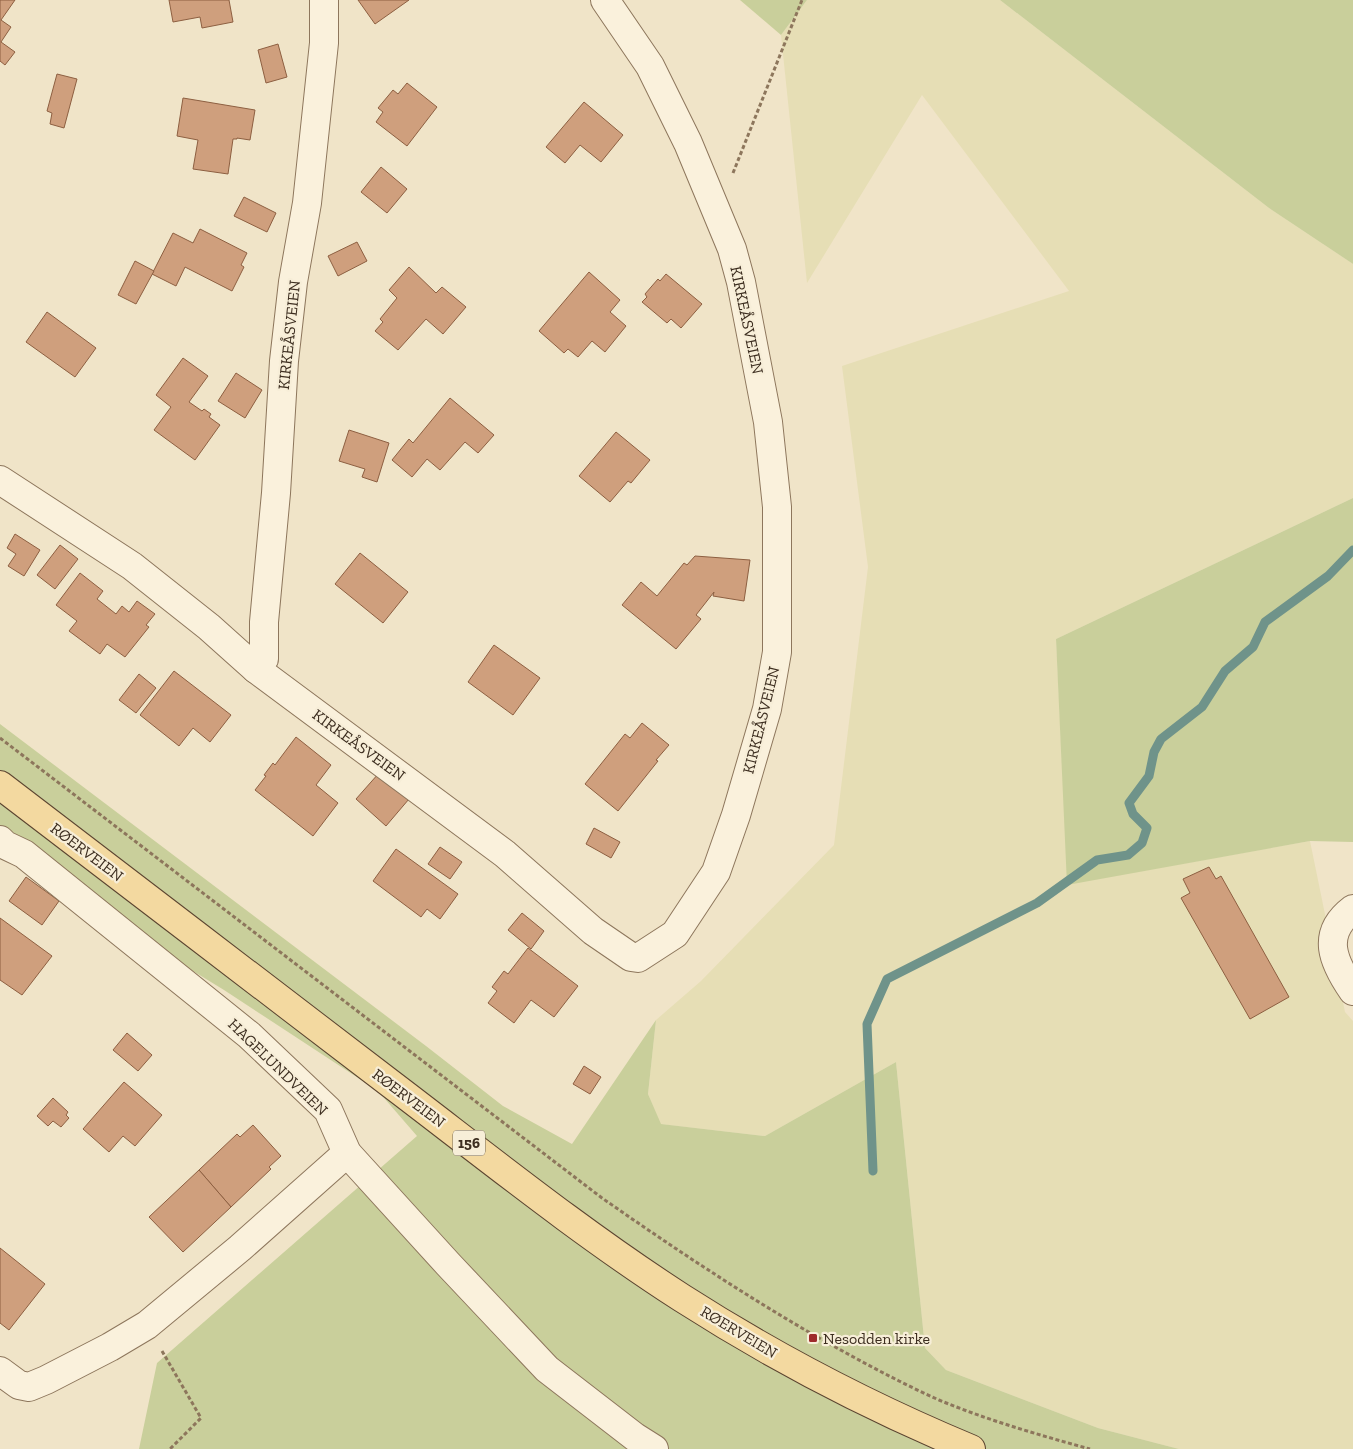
<svg xmlns="http://www.w3.org/2000/svg" width="1353" height="1449" viewBox="0 0 1353 1449" font-family="'Zilla Slab',serif">
<rect width="100%" height="100%" fill="#f0e4c8"/>
<!-- farmland -->
<path fill="#e6deb5" d="M807 0H1000L1269 208 1353 264V498L1056 639 1068 884 1310 841 1345 1012 1353 1021V1449H1179L1098 1428 946 1370 925 1348 896 1062 765 1136 660 1124 648 1094 656 1020 701 981 834 845 868 567 842 366 1069 291 922 95 807 283 781 35Z"/>
<!-- green -->
<g fill="#c9cf9b">
<path d="M740 0H807L781 35Z"/>
<path d="M1000 0H1353V264L1269 208Z"/>
<path d="M1353 498V842L1310 841 1067 885 1056 639Z"/>
<path d="M0 724 426 1046 503 1106 572 1144 656 1020 648 1094 661 1124 765 1136 896 1062 925 1348 946 1370 1098 1428 1179 1449H139L157 1363 417 1136 378 1091 224 990 0 853Z"/>
</g>
<g fill="none" stroke-linecap="round" stroke-linejoin="round">
<!-- stream -->
<path stroke="#6f938a" stroke-width="9" d="M873 1171 867 1024 887 979 1037 903 1097 860 1128 855 1142 843 1147 828 1133 814 1129 803 1149 776 1154 752 1161 739 1202 707 1225 671 1253 647 1265 622 1328 576 1353 550"/>
</g>
<!-- building -->
<g fill="#cf9f7d" stroke="#8d5f41">
<path d="M0 0H15L1 20 11 27 1 42 15 52 5 65 0 61Z"/>
<path d="M169 0H229L233 22 202 28 200 17 173 22Z"/>
<path d="M358 0H409L375 24Z"/>
<path d="M278 44 287 77 266 83 258 50Z"/>
<path d="M57 74 77 79 64 128 50 124 52 113 47 111Z"/>
<path d="M407 83 437 107 407 146 376 122 383 112 378 108 393 90 398 94Z"/>
<path d="M183 98 255 110 250 140 237 138V139H233L228 174 193 169 198 140 177 136Z"/>
<path d="M584 102 623 135 601 162 580 145 565 163 546 147Z"/>
<path d="M381 167 407 189 387 213 361 192Z"/>
<path d="M244 197 276 213 267 232 234 216Z"/>
<path d="M200 229 247 253 241 265 244 267 232 291 185 267 176 286 152 274 173 233 193 243Z"/>
<path d="M357 242 367 261 338 276 328 256Z"/>
<path d="M135 261 154 271 136 304 118 295Z"/>
<path d="M409 267 436 293 442 287 466 307 443 334 426 319 398 350 375 331 383 322 380 319 397 298 389 290Z"/>
<path d="M589 272 620 300 610 312 626 326 605 352 592 341 578 357 568 349 564 353 539 331Z"/>
<path d="M666 274 702 304 681 328 671 319 667 323 642 302 647 297 645 294 658 279 660 281Z"/>
<path d="M47 312 96 348 75 377 26 342Z"/>
<path d="M183 358 208 376 189 402 202 411 204 409 211 414 209 417 220 425 195 460 154 430 171 407 156 395Z"/>
<path d="M236 373 262 390 245 418 218 401Z"/>
<path d="M450 398 494 435 478 453 465 442 440 470 427 459 412 477 392 460 409 439 413 443Z"/>
<path d="M349 430 389 443 377 482 362 477 365 469 339 461Z"/>
<path d="M616 432 650 460 631 483 628 481 610 502 579 476Z"/>
<path d="M15 534 40 550 24 576 8 566 16 554 7 548Z"/>
<path d="M60 545 78 559 55 589 37 575Z"/>
<path d="M360 553 408 592 383 623 335 584Z"/>
<path d="M695 556 750 560 744 601 713 596 714 592 696 615 701 619 676 649 622 605 641 582 657 596 684 563 687 565Z"/>
<path d="M80 573 103 591 97 599 116 614 122 606 129 612 137 601 155 614 146 625 149 627 125 657 107 644 100 654 69 631 77 621 56 605Z"/>
<path d="M494 645 540 678 513 715 468 682Z"/>
<path d="M174 671 231 715 210 742 193 728 179 746 140 715Z"/>
<path d="M139 674 156 688 136 713 119 700Z"/>
<path d="M642 723 669 745 656 760 658 761 618 811 585 784 625 734 630 738Z"/>
<path d="M296 737 331 765 316 785 338 803 313 836 255 790 266 776 264 775 273 763 275 765Z"/>
<path d="M379 773 409 799 386 826 356 799Z"/>
<path d="M594 828 620 842 611 858 586 844Z"/>
<path d="M440 847 462 862 450 879 428 864Z"/>
<path d="M396 849 458 894 440 919 427 909 421 917 373 881Z"/>
<path d="M1209 867 1216 879 1221 876 1289 997 1250 1019 1181 898 1190 893 1183 879Z"/>
<path d="M26 877 59 901 42 925 9 901Z"/>
<path d="M522 913 544 931 531 949 508 930Z"/>
<path d="M0 918 52 956 22 995 0 980Z"/>
<path d="M528 948 578 986 554 1017 531 1000 514 1023 488 1003 497 991 492 987 504 971 508 974Z"/>
<path d="M127 1033 152 1055 138 1071 113 1050Z"/>
<path d="M584 1066 601 1077 590 1094 573 1084Z"/>
<path d="M124 1082 162 1115 135 1146 123 1136 109 1152 83 1129Z"/>
<path d="M53 1098 68 1112 66 1115 69 1118 61 1127 53 1121 48 1126 37 1116Z"/>
<path d="M253 1125 281 1156 269 1167 271 1169 231 1207 199 1170 237 1134 240 1137Z"/>
<path d="M199 1170 231 1207 183 1252 149 1217Z"/>
<path d="M0 1248 45 1284 9 1330 0 1323Z"/>
</g>
<g fill="none" stroke-linecap="round" stroke-linejoin="round">
<!-- minor casing -->
<g stroke="#8d765c" stroke-width="30">
<g id="minor">
<path d="M0 480 132 566 209 627 256 669 505 854 593 931 631 957 638 958 675 934 716 872 736 815 767 709 777 652V507L768 422 741 282 732 249 688 143 650 66 605 0"/>
<path d="M256 669 264 659V622L276 493 284 361 293 282 307 203 324 43V0"/>
<path d="M0 840 5 845 24 854 249 1035 328 1110 347 1153 448 1264 547 1369 635 1437 654 1449"/>
<path d="M1353 909C1320 934 1333 962 1353 991"/>
<path d="M0 1371 19 1385 29 1387 46 1380 110 1347 147 1325 240 1248 347 1153"/>
</g>
</g>
<!-- major casing -->
<g stroke="#5b4430" stroke-width="30">
<path id="major" d="M0 785C130 885 261 984 391 1084 487 1157 581 1233 682 1298 774 1357 870 1407 971 1449"/>
</g>
<!-- path -->
<g stroke="#8d765c" stroke-width="3" stroke-dasharray="4 2.5" stroke-linecap="butt">
<path d="M733 173 802 0"/>
<path d="M0 738 602 1198C675 1249 750 1299 828 1343 864 1363 901 1383 939 1400 987 1420 1039 1435 1090 1449"/>
<path d="M162 1351 201 1418 170 1449"/>
</g>
<!-- minor -->
<use href="#minor" stroke="#faf1dc" stroke-width="28"/>
<!-- major -->
<use href="#major" stroke="#f3d9a0" stroke-width="28"/>
</g>
<!-- markers -->
<rect fill="#9e2a2b" stroke="#f7eed8" stroke-width="2" x="808" y="1333" width="10" height="10" rx="2.5"/>
<g text-anchor="middle" dominant-baseline="central" stroke-width="4.5" stroke-linejoin="round" paint-order="stroke">
<!-- shield labels -->
<rect fill="#f7eed8" stroke="#756857" stroke-width="1" x="453" y="1130.5" width="32" height="25" rx="4"/>
<g font-size="15" font-weight="bold" fill="#3d2e20">
<text x="469" y="1143">156</text>
</g>
<!-- street labels -->
<g font-size="16" fill="#3d2e20" stroke="#f7eed8">
<text transform="translate(747 320) rotate(78)">KIRKEÅSVEIEN</text>
<text transform="translate(289 335) rotate(-84)">KIRKEÅSVEIEN</text>
<text transform="translate(761 720) rotate(-76)">KIRKEÅSVEIEN</text>
<text transform="translate(359 745) rotate(36)">KIRKEÅSVEIEN</text>
<text transform="translate(87 852) rotate(37)">RØERVEIEN</text>
<text transform="translate(278 1067) rotate(44)">HAGELUNDVEIEN</text>
<text transform="translate(409 1098) rotate(37)">RØERVEIEN</text>
<text transform="translate(739 1332) rotate(31)">RØERVEIEN</text>
</g>
<!-- poi labels -->
<g font-size="16" fill="#3d2e20" stroke="#f7eed8" text-anchor="start">
<text x="823" y="1338">Nesodden kirke</text>
</g>
</g>
</svg>
